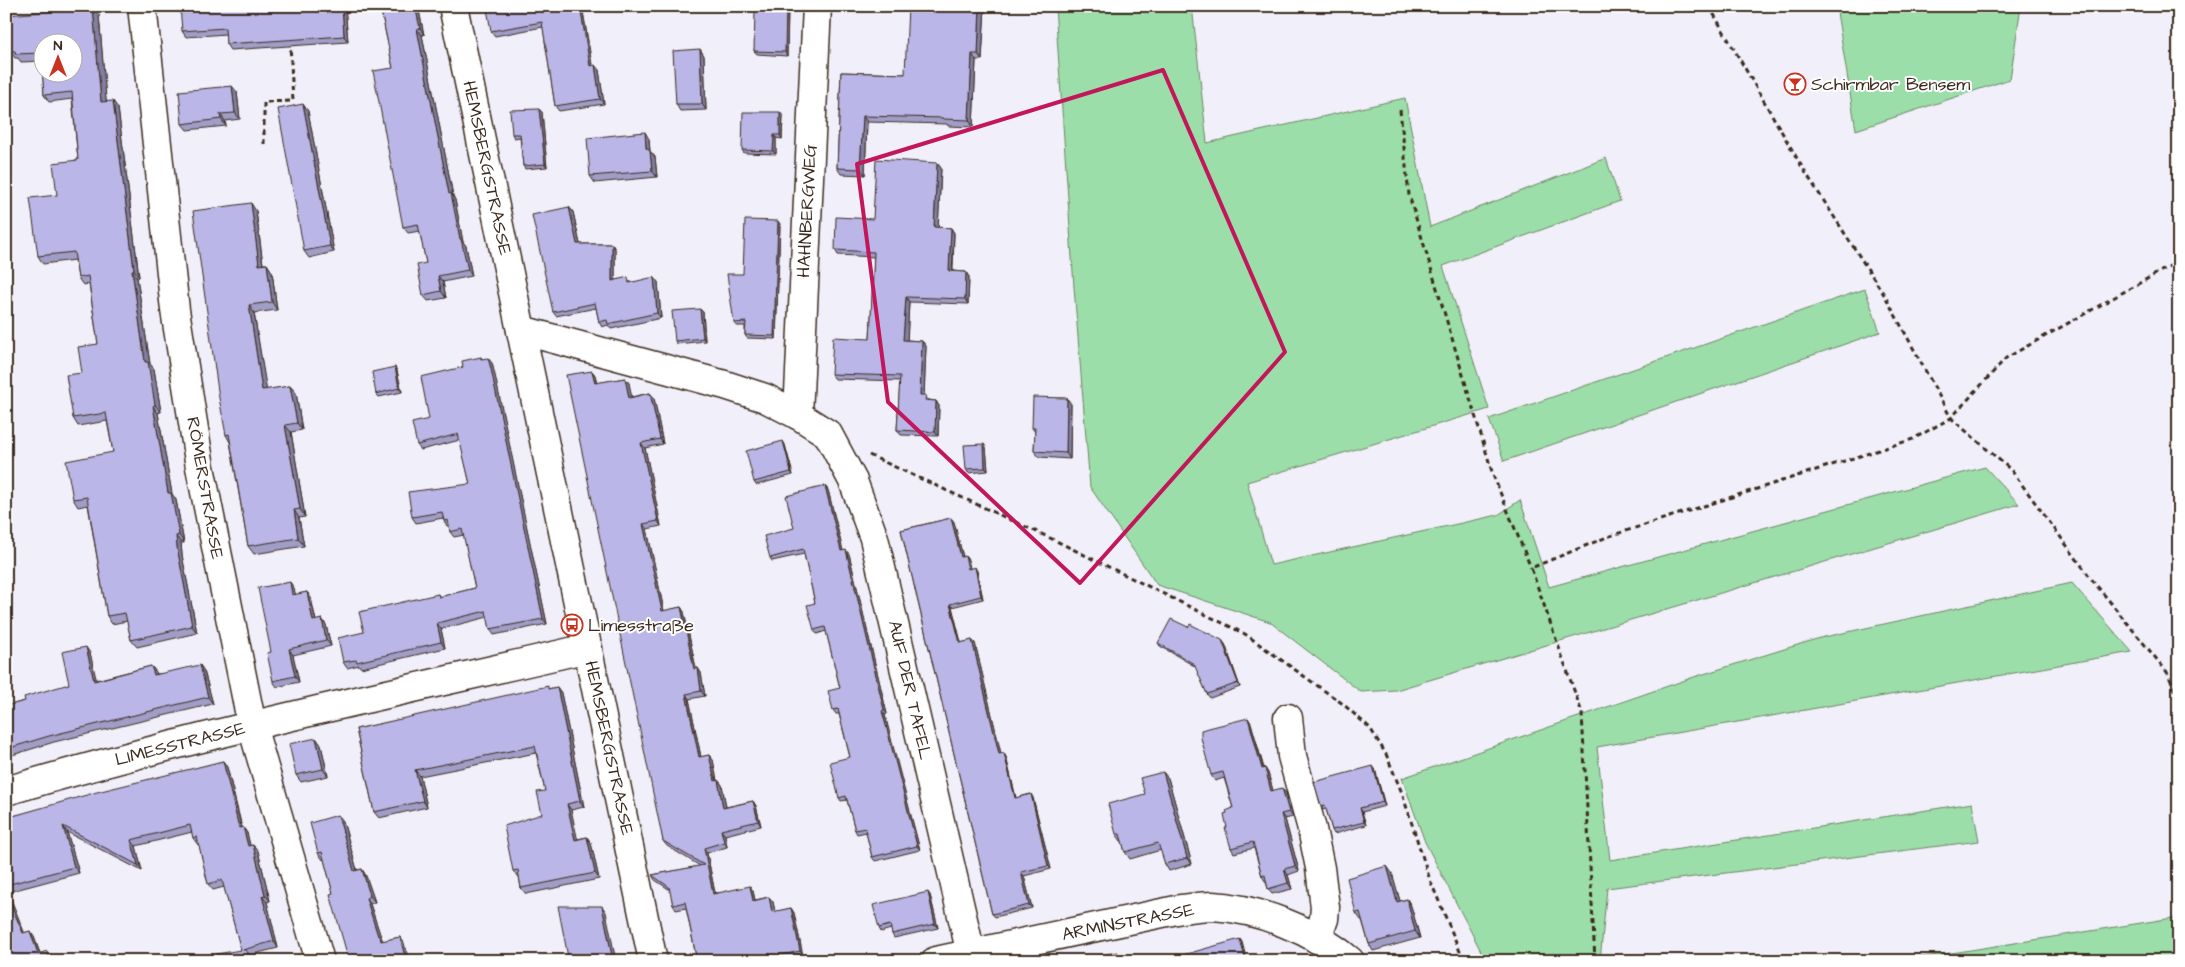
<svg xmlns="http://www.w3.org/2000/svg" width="2185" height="967" viewBox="0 0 2185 967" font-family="'Architects Daughter',sans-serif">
<rect width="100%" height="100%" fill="#f1f0fa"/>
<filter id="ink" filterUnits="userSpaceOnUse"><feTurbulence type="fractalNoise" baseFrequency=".02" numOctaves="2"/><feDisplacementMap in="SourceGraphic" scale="10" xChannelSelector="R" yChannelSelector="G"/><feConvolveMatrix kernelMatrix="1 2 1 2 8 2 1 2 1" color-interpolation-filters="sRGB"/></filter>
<g filter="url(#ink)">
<!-- green -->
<g fill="#9cdea9" stroke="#6c8464">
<path d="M1055 6H1192L1207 143 1405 98 1430 227 1606 158 1620 201 1443 266 1489 409 1247 482 1271 565 1498 515 1520 500 1549 587 1985 467 2019 504 1396 690 1361 692 1270 622 1157 585 1090 487 1074 287Z"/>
<path d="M1836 6H2021L2010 79 1856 130Z"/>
<path d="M1865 289 1880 332 1504 461 1489 419Z"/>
<path d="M2072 583 2132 652 1597 747 1610 860 1972 803 1979 841 1607 888 1600 961H1486L1425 842 1402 778 1694 677 1820 638Z"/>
<path d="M2179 917V961H1882L1939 955Z"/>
</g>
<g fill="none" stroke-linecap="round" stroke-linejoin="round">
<!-- minor casing -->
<g stroke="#3b2a1e" stroke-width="31">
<g id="minor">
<path d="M142 6 175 310 200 467 252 726 320 961"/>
<path d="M453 6 653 961"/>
<path d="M521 330 725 385 765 398 798 415 828 434 853 481 874 538 971 954"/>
<path d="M798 415 817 6"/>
<path d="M1288 718 1292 756 1312 829 1320 868 1325 907 1324 919 1317 939"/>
<path d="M6 791C198 734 394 693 588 648"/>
<path d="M936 961 1181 909C1191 908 1202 906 1212 906 1257 908 1315 931 1350 961"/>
</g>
</g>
<!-- path -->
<g stroke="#3b2a1e" stroke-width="3" stroke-dasharray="5 4" stroke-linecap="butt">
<path d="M1709 6 1802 167 1885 296 1951 418 2011 470 2093 581 2167 672 2179 699"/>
<path d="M1400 110 1409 195 1493 475 1531 568"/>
<path d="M264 144V102L293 101 290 43"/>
<path d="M869 455 1048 537 1245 634 1343 704 1370 728 1386 754 1402 793 1430 880 1464 961"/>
<path d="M1595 961 1582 713 1531 568 1607 537 1913 439 1951 418 2006 358 2179 261"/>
</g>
<!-- minor -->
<use href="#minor" stroke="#fff" stroke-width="28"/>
</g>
<!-- wall -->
<g fill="#a09dc7" stroke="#3b2a1e">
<path d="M345 6 348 42 230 50 226 44V34L186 37 182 31Z"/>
<path d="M380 6H418L424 35H422L453 196 455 200 463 242 466 246 472 276 443 282 446 298 428 301 423 295 426 263 420 231 408 233 403 227 393 68Z"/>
<path d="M506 6H582L592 65 599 70 604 104 559 111 555 106 543 27 495 36 491 31Z"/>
<path d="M760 6H788L787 56 757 54 754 51Z"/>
<path d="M985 6 982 60H976L973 127 948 126 947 124 867 122 865 175 841 174 837 168 841 72 905 74Z"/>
<path d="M99 15 106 102 118 108 139 277 137 278 150 364 154 369 161 412 158 413 172 494 176 500 184 543H181L182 555 197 633 137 647 131 640 127 621 112 624 107 616 88 505 78 507 73 499 113 452 107 421 78 426 73 418 82 373 98 344 89 284 83 285 78 278 75 260 43 264 38 256 57 195 78 160 72 99 49 102 44 95 42 61 21 62 18 58H15L10 51Z"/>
<path d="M700 49 704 56 706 110 680 111 676 104Z"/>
<path d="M237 92 240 119 225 121 226 126 187 130 182 124Z"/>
<path d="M308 111 334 252 309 258 304 251Z"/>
<path d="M542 112 547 167 525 169 523 166 520 137 514 138 512 134Z"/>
<path d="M783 116 782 139 776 138V154L744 153 742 150Z"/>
<path d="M649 139 650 151 655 157 657 177 595 183 590 176Z"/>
<path d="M937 163 941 168 938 227 951 228 954 233 953 271 966 272 969 277 968 304 909 302 907 340 922 341 926 346 924 395 929 400 936 401 939 406 938 436 901 435 897 430 900 381 835 379 831 374 870 339 874 257 838 255 835 250 873 219Z"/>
<path d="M569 207 573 212 580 244H612L615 249V280L631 282H658L661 318 611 329 608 325 602 327 599 322 596 308 556 316 553 312Z"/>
<path d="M256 211 263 264H267L272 272 277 310 254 313 266 390 290 386 296 393 302 430 291 432 305 517 299 518 304 546 254 554 248 546 230 442 226 435Z"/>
<path d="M780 224 776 339 747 338 745 335V326H736L734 323 743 274Z"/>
<path d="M703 312 705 341 677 344 675 341Z"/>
<path d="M481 357 482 359 492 363 547 624 494 635 490 629 488 617 441 629 445 648 361 668 359 665 347 668 343 662 364 632 438 594 440 597 475 588 464 535 454 537 450 532 449 526H447L444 521 443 518 416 523 412 517 470 484 460 440 421 450 417 445 463 367Z"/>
<path d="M395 367 397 371 402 392 379 397 376 394Z"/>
<path d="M592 371 595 375 597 383 625 378 629 383 631 397 650 393 654 398 663 444 645 448 661 526 647 529 664 611 681 607 684 612 696 668H698L701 673 705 696 689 699 701 757 709 755 713 760 717 781 718 780 722 785 726 807 753 801 756 806 761 826 725 835 727 847 707 853 715 893 753 891 755 900 769 897 773 902 775 912 791 908 794 913 803 956 782 961H697L686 908 676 910 673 905 670 890 655 880 652 875 700 866 667 846 663 841Z"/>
<path d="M1071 404 1070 459 1039 457 1034 451 1035 432 1032 428Z"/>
<path d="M783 441 785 445 793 475 756 485 754 482Z"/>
<path d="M986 447 988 471 968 473 966 469Z"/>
<path d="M825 486 828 490 843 551 849 554 887 714 885 715 890 737 920 850 875 861 872 857 866 832 857 834 855 830 847 800 841 801 839 798 850 757 839 714H836L833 710 840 688 826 631 817 634 814 630 815 603 804 554 772 561 770 558 794 528Z"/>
<path d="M951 518 954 522 963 557 965 556 968 560 970 569 977 571 983 599 952 607 961 643 972 640 975 643 1001 754 1006 757 1016 798 1031 794 1033 798 1051 869 1024 876 1032 908 995 917 992 914 901 530Z"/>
<path d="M294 588 295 595 307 592 311 598 316 621 322 619 326 625 331 646 293 655 299 682 277 687 273 681 271 652Z"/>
<path d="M1158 643 1225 644 1240 687 1210 698 1207 694 1196 667 1160 646Z"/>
<path d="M90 653 96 680 151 666 156 672V674L204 671 213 704 54 742 6 757V706L25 701 69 684Z"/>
<path d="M557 687 561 693 584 807 571 810 577 839 587 837 591 843 599 879 526 894 521 888 519 876 518 877 513 871 542 814 545 791 536 753 420 776 427 807 379 818 374 812 356 729Z"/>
<path d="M1248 718 1251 723 1264 768H1265L1268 773 1273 791 1286 793 1293 817 1285 819 1299 871 1288 875 1292 889 1272 894 1268 889 1266 881H1265L1262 876 1254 848 1234 853 1231 848 1227 828V813L1233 808 1224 778 1215 781 1211 775Z"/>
<path d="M316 738 321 745 328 776 301 782 296 775Z"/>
<path d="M223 761 227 767 242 827 247 833 250 846 253 845 258 851 270 901 267 902 278 948 250 955 251 961 241 950 224 887 213 890 208 884 199 844 198 845 193 838 192 832 136 846 142 871 67 832 79 873 8 892 24 933 30 931 34 937 40 953 52 957 6 961V818Z"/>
<path d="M1375 769 1385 806 1362 812 1366 825 1334 834 1332 830 1326 809 1323 810 1321 806Z"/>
<path d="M1168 778 1192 864 1169 871 1165 864 1161 850 1130 859 1125 852 1122 841H1121L1116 834 1145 794Z"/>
<path d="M338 815 343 821 357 870 362 869 366 876 375 902 370 904 381 937 383 941 400 937 404 943 349 961 333 893 324 859 323 860 318 853Z"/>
<path d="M1392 873 1400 901 1407 899 1411 906 1420 938 1373 951 1369 944 1362 920H1361L1356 913Z"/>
<path d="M930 895 938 928 894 938 892 934 891 929 881 932 879 928Z"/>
</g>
<!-- shaded-wall -->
<g fill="#827fa2" stroke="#3b2a1e">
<path d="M342 6H345L348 42 344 36Z"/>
<path d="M415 6H418L424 35 420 28Z"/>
<path d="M580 6H582L593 71 590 66Z"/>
<path d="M786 6H788L787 56 785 52Z"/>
<path d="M980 6H985L982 60 978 54Z"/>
<path d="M93 8 99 15 107 110 101 102Z"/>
<path d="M417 29 422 35 453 196 455 200 463 242 466 246 472 276 468 270 460 239 449 194Z"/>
<path d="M700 49 704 56 706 110 702 104Z"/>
<path d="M972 54 976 60 973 127 969 120Z"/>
<path d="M595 65 599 70 604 104 600 99Z"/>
<path d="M232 86 237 92 240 119 235 113Z"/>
<path d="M113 101 118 108 139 277 134 270Z"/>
<path d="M303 104 308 111 334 252 330 246Z"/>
<path d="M539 109 542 112 547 167 545 164Z"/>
<path d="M780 112 783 116 782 139 780 135Z"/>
<path d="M220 114 225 121 226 126 221 119Z"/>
<path d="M863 116 867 122 865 175 860 169Z"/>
<path d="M645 132 649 139 650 154 646 148Z"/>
<path d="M774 135 776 138V154L773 151Z"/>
<path d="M650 151 655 157 657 177 652 171Z"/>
<path d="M937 163 941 168 938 232 934 227Z"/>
<path d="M251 203 256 211 264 273 259 265Z"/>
<path d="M569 207 573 212 581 249 577 244Z"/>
<path d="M778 221 780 224 776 339 774 336Z"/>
<path d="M951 228 954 233 952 275 949 271Z"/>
<path d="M612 244 615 249V286L612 281Z"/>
<path d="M267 264 272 272 277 310 272 302Z"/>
<path d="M132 270 137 278 150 364 154 369 161 412 155 405 145 362Z"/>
<path d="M966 272 969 277 968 304 965 299Z"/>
<path d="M438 276 443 282 446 298 441 291Z"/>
<path d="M654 277 658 282 661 318 657 313Z"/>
<path d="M906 297 909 302 907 345 903 340Z"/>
<path d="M249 305 254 313 268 398 262 390Z"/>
<path d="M700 309 703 312 705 341 703 338Z"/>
<path d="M922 341 926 346 924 400 920 395Z"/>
<path d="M488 358 492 363 495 375 547 624 543 619Z"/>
<path d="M395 367 397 371 402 392 399 388Z"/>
<path d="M592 371 595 375 598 388 595 383Z"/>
<path d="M625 378 629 383 633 403 629 398Z"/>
<path d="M290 386 296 393 302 430 297 423Z"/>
<path d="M650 393 654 398 663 444 660 439Z"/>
<path d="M1067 398 1071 404 1070 459 1066 453Z"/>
<path d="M936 401 939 406 938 436 935 432Z"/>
<path d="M153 406 158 413 172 494 176 500 184 543 179 535 168 493Z"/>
<path d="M285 425 291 432 305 517 300 509Z"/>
<path d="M783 441 785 445 793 475 791 472Z"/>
<path d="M641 443 645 448 661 526 658 521Z"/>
<path d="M984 444 986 447 988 471 985 468Z"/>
<path d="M825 486 828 490 844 555 841 551Z"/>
<path d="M294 510 299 518 304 546 298 538Z"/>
<path d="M951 518 954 522 964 561 961 557Z"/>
<path d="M643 524 647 529 665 616 662 611Z"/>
<path d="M176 536 181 543 182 555 197 633 192 626 177 547Z"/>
<path d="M846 550 849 554 887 714 884 710Z"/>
<path d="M965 556 968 560 971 572 968 569Z"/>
<path d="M975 567 977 571 983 599 981 596Z"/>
<path d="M290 582 294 588 297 601 292 595Z"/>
<path d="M307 592 311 598 317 627 313 621Z"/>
<path d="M950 604 952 607 962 646 960 643Z"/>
<path d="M681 607 684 612 697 674 694 669Z"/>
<path d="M322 619 326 625 331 646 326 640Z"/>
<path d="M437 623 441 629 445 648 441 642Z"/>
<path d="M972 640 975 643 1002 758 999 754Z"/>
<path d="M1222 640 1225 644 1240 687 1238 683Z"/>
<path d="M86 647 90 653 98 687 94 681Z"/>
<path d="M289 649 293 655 299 682 295 676Z"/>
<path d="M200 665 204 671 213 704 208 697Z"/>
<path d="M151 666 156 672 158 681 154 675Z"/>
<path d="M698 668 701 673 705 696 701 691Z"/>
<path d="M557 687 561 693 584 807 580 801Z"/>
<path d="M686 694 689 699 702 762 699 757Z"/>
<path d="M882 711 885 715 920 850 917 846Z"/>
<path d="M1248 718 1251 723 1265 774 1262 769Z"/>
<path d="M316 738 321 745 328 776 323 769Z"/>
<path d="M1004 753 1006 757 1017 802 1015 798Z"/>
<path d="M709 755 713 760 718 786 715 781Z"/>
<path d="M223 761 227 767 243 834 239 828Z"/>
<path d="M1373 766 1375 769 1385 806 1383 802Z"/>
<path d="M1265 768 1268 773 1275 797 1271 791Z"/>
<path d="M415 770 420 776 427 807 423 801Z"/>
<path d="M1163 772 1168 778 1192 864 1187 858Z"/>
<path d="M718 780 722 785 727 813 723 808Z"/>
<path d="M1282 788 1286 793 1293 817 1289 812Z"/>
<path d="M1031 794 1033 798 1051 869 1048 866Z"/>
<path d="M753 801 756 806 761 826 758 821Z"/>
<path d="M567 804 571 810 579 846 575 840Z"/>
<path d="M1360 808 1362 812 1366 825 1364 822Z"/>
<path d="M1281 814 1285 819 1299 871 1295 866Z"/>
<path d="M338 815 343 821 359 877 354 871Z"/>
<path d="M63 826 67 832 79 873 74 867Z"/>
<path d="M243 827 247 833 252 852 248 846Z"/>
<path d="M721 830 725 835 727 847 724 842Z"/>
<path d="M587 837 591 843 599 879 595 873Z"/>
<path d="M131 840 136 846 142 871 138 865Z"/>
<path d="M253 845 258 851 270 901 265 895Z"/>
<path d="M704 848 707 853 716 899 713 894Z"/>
<path d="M1387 866 1392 873 1402 908 1397 902Z"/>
<path d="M362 869 366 876 375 902 370 896Z"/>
<path d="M1284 869 1288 875 1292 889 1288 883Z"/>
<path d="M1021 872 1024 876 1032 908 1029 905Z"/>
<path d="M750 886 753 891 756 906 753 901Z"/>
<path d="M6 891 8 892 27 939 23 933 6 894Z"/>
<path d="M928 892 930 895 938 928 935 924Z"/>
<path d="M262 896 267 902 278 948 274 941Z"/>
<path d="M769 897 773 902 776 917 772 912Z"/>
<path d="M366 898 370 904 381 937 384 942 386 948 378 936Z"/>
<path d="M1407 899 1411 906 1420 938 1415 931Z"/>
<path d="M602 906 606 912 616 961H613Z"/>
<path d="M791 908 794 913 803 956 800 951Z"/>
<path d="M30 931 34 937 42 960 38 954Z"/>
<path d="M400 937 404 943 409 961H406Z"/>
<path d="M1240 939 1242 942 1247 961H1246Z"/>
<path d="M246 950 250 956 251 961H248Z"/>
<path d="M47 951 52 957 53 961H50Z"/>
<path d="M1117 952 1119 955 1120 961H1119Z"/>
</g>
<!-- building -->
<g fill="#bab6e7" stroke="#3b2a1e" fill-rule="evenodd">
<path d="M180 6H342L344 36 226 44 225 28 182 31Z"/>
<path d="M380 6H415L420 28 417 29 449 194 451 193 460 239H461L468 270 438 276 441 291 423 295 417 265 426 263 418 224 403 227 373 71 393 68Z"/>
<path d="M506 6H580L590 66 595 65 600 99 555 106 542 22 491 31 487 9Z"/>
<path d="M760 6H786L785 52 754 51 755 11H760Z"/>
<path d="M908 6H980L978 54H972L969 120 943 119V118L863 116 860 169 837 168 841 72 905 74Z"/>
<path d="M93 8 101 102 113 101 134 270H132L145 362H148L155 405 153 406 168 493H171L179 535 176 536 177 547 192 626 131 640 125 613 107 616 87 497 73 499 66 461 113 452 106 413 73 418 66 375 82 373 78 347 98 344 88 276 78 278 74 252 38 256 30 198 57 195 53 163 78 160 72 92 44 95 41 53 16 54 15 51H10L6 21V15ZM42 42H72V72H42Z"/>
<path d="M700 49 702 104H676L673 51Z"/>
<path d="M232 86 235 113 220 114 221 119 182 124 179 91Z"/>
<path d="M303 104 330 246 304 251 278 109Z"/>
<path d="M539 109 545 164 523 166 520 134H512L510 110Z"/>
<path d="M743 112H780V135H774L773 151 742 150Z"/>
<path d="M645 132 646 148 650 151 652 171 590 176 587 138Z"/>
<path d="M876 159 937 163 934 227 951 228 949 271 966 272 965 299 906 297 903 340 922 341 920 395H926L925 400 936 401 935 432 897 430 900 376 831 374 833 337 870 339 874 252 835 250 836 217 873 219Z"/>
<path d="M251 203 259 265 267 264 272 302 249 305 262 390 290 386 297 423 285 425 300 509 294 510 298 538 248 546 229 434 226 435 219 398 193 211Z"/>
<path d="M569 207 577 244H612V281L628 277 629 283 654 277 657 313 608 324 607 320 599 322 595 303 553 312 532 215Z"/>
<path d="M745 220 778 221 774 336 745 335 746 322 734 323 727 274H743Z"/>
<path d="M700 309 703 338 675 341 672 311Z"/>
<path d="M481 357V359L488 358 491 369 543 619 490 629 486 611 437 623 441 642 357 662 356 660 343 662 338 638 364 632 359 612 438 594 439 597 475 588 462 529 450 532 448 520 444 521 442 512 412 517 408 492 470 484 458 434 417 445 412 423 429 419 421 377 463 367 462 361Z"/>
<path d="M395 367 399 388 376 394 372 372Z"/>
<path d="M592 371 595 383 625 378 629 398 650 393 660 439 641 443 658 521 643 524 662 611 681 607 694 669 698 668 701 691 686 694 699 757 709 755 715 781 718 780 723 808 753 801 758 821 721 830 724 842 704 848 713 894 750 886 753 901 769 897 772 912 791 908 800 951 764 959 763 955 741 958 735 961H697L685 902 673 905 669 887 652 875 704 865 663 841 566 375Z"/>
<path d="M1033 397 1067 398 1066 453 1034 451 1035 428H1032Z"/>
<path d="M783 441 791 472 754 482 746 451Z"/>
<path d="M984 444 985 468 966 469 964 445Z"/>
<path d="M825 486 841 551 846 550 884 710 882 711 888 733 917 846 872 857 865 828 855 830 846 796 839 798 830 762 850 757 838 709 833 710 828 691 840 688 825 627 814 630 807 605 815 603 803 549 770 558 764 536 794 528 786 496Z"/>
<path d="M951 518 961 557 965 556 968 569 975 567 981 596 950 604 960 643 972 640 999 754 1004 753 1015 798 1031 794 1048 866 1021 872 1029 905 992 914 901 530Z"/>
<path d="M290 582 292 595 307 592 313 621 322 619 326 640 289 649 295 676 273 681 267 653 271 652 258 588Z"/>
<path d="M1171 619 1188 627 1190 624 1222 640 1238 683 1207 694 1194 664 1158 643Z"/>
<path d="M86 647 94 681 151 666 154 675 200 665 208 697 49 736 6 749V706L25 701 24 697 69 684 62 652Z"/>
<path d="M548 686V689L557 687 580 801 567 804 575 840 587 837 595 873 521 888 518 870 513 871 504 826 542 814 537 792 545 791 535 746 415 770 423 801 374 812 356 729Z"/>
<path d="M1248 718 1262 769 1265 768 1271 791 1282 788 1289 812 1281 814 1295 866 1284 869 1288 883 1268 889 1265 875 1262 876 1253 842 1231 848 1225 828H1227L1224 814 1227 813 1226 811 1233 808 1223 772 1211 775 1201 738V730Z"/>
<path d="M316 738 323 769 296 775 289 744Z"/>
<path d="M223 761 239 828 243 827 248 846 253 845 265 895 262 896 274 941 243 950H246L248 961H218L216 954 241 950 222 880 208 884 197 837 193 838 190 825 131 840 138 865 63 826 74 867 6 885V818L97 792Z"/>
<path d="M1373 766 1383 802 1360 808 1364 822 1332 830 1325 805 1321 806 1314 782Z"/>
<path d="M1163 772 1187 858 1165 864 1158 843 1125 852 1120 834H1116L1108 804 1145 794 1140 778Z"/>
<path d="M338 815 354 871 362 869 370 896 366 898 378 936H380L381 941 400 937 406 961H349L330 894 333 893 322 852 318 853 310 823Z"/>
<path d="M1387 866 1397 902 1407 899 1415 931 1369 944 1360 912 1356 913 1347 878Z"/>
<path d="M928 892 935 924 892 934 890 925 879 928 873 905Z"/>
<path d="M6 894 23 933 30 931 38 954 47 951 50 961H6Z"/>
<path d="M558 906H602L613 961H554L568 957Z"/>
<path d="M1240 939 1246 961H1161Z"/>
<path d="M1117 952 1119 961H1087L1086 958Z"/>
</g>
</g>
<!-- marked area -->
<path fill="none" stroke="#c2185b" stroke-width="4" stroke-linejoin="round" d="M1163 70 1285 352 1080 583 888 402 857 164Z"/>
<!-- icons -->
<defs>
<g id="bar-ring" transform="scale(1.125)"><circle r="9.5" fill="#fff" stroke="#c8321e" stroke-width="1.5"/><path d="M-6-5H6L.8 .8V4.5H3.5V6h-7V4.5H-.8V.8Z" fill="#c8321e"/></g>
<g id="bus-ring" transform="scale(1.125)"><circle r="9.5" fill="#fff" stroke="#c8321e" stroke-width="1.5"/><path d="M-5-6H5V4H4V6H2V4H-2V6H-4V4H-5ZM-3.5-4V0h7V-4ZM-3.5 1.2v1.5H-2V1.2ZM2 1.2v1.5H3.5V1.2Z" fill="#c8321e"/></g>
</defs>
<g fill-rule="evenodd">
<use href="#bar-ring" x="1795" y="84"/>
<use href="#bus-ring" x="572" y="625"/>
</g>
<g text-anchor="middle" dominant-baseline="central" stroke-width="4" stroke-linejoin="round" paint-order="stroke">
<!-- poi labels -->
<g font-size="18" fill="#3b2a1e" stroke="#fff" text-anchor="start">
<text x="1811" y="84">Schirmbar Bensem</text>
<text x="588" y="625">Limesstraße</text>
</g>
<!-- street labels -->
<g font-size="18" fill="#3b2a1e" stroke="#fff">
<text transform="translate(487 168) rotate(78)">HEMSBERGSTRASSE</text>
<text transform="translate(807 211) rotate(-87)">HAHNBERGWEG</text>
<text transform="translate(205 488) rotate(80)">RÖMERSTRASSE</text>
<text transform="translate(910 690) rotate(77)">AUF DER TAFEL</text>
<text transform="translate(180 744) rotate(-14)">LIMESSTRASSE</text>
<text transform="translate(609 748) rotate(78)">HEMSBERGSTRASSE</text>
<text transform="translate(1128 922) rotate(-11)">ARMINSTRASSE</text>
</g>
</g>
<!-- margin -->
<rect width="2185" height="967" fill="none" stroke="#fff" stroke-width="25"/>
<rect x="12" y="12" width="2160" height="942" fill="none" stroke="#3b2a1e" stroke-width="2" filter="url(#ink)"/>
<!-- north arrow -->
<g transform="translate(58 58)"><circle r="24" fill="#ffffff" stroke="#b1aaa5"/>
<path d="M0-4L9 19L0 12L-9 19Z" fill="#c8321e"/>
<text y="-8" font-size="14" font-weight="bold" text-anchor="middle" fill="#3b2a1e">N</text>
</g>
</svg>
